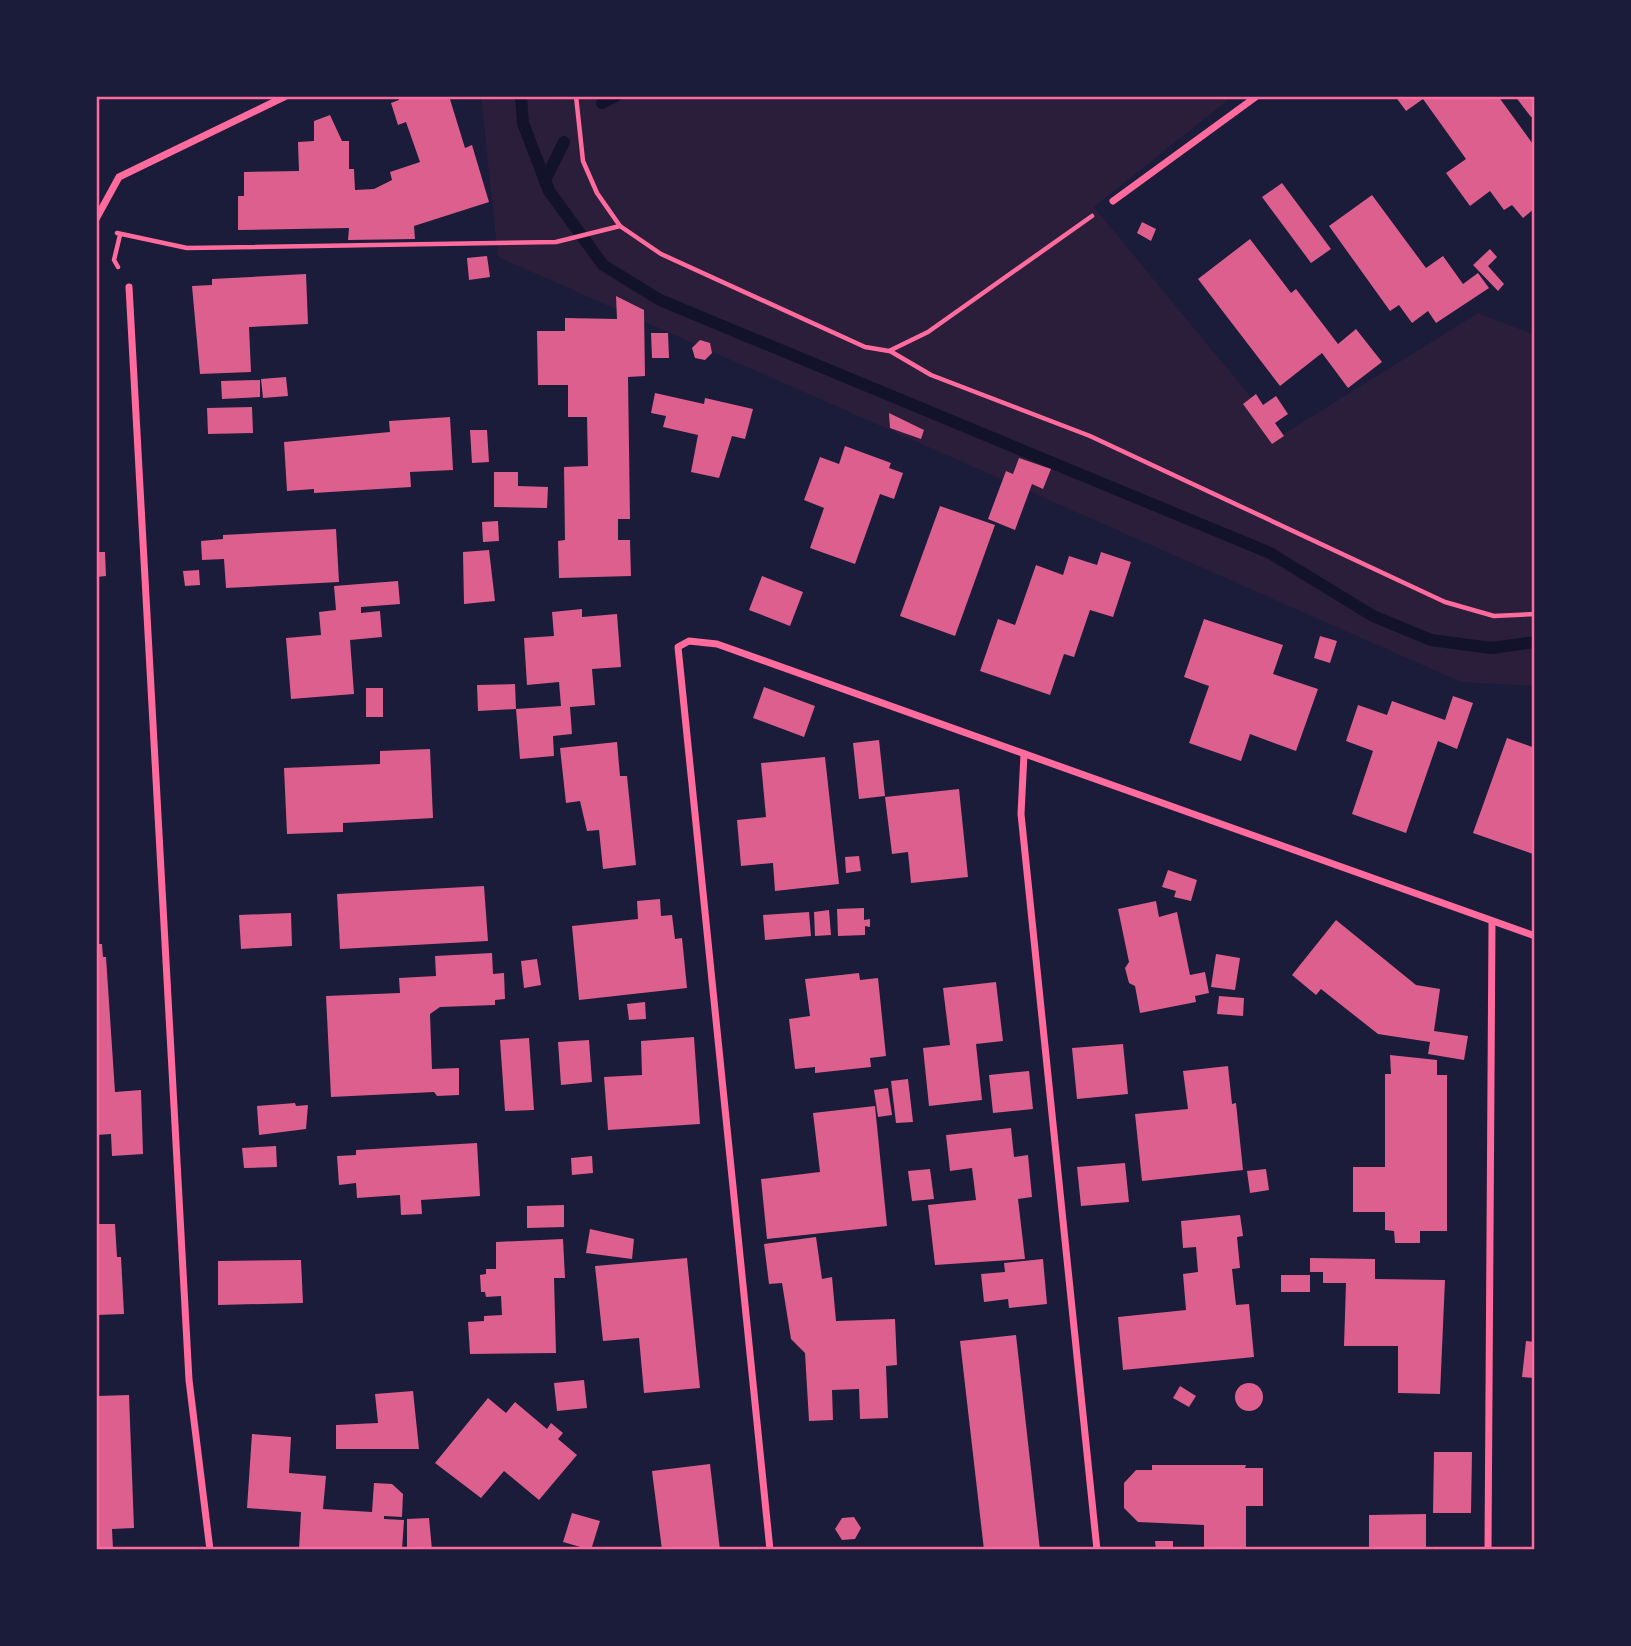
<svg xmlns="http://www.w3.org/2000/svg" width="1631" height="1646" viewBox="0 0 1631 1646" font-family="Helvetica,sans-serif">
<rect width="100%" height="100%" fill="#1b1b3a"/>
<!-- green -->
<path fill="#2a1e3b" d="M481 96H1233L1094 207 1282 435 1478 313 1535 335V686L1461 682 498 257Z"/>
<g fill="none" stroke-linecap="round" stroke-linejoin="round">
<!-- stream -->
<g stroke="#12122b" stroke-width="12">
<path d="M521 96 523 123 549 191 603 265 660 300 1270 553 1373 616 1431 640 1491 648 1535 642"/>
<path d="M602 103 616 96"/>
<path d="M545 180 564 142"/>
</g>
</g>
<!-- building -->
<g fill="#dd5f8e">
<path d="M398 96H449L465 148 472 145 489 202 414 226 415 239 348 240 349 228 238 230V196H244V172L299 171 298 142 314 141V121L330 115 342 141H349V169H354L355 190 374 189 392 180 390 172 420 162 406 122 398 125 391 103 399 100Z"/>
<path d="M1395 96H1498L1535 147V208L1523 218 1512 205 1504 210 1490 191 1470 206 1446 173 1466 159 1423 99 1406 111Z"/>
<path d="M1515 96H1535V114L1531 117Z"/>
<path d="M1282 183 1331 249 1311 263 1262 197Z"/>
<path d="M1372 195 1426 268 1443 256 1463 284 1478 273 1489 288 1436 323 1428 311 1412 323 1399 305 1390 311 1329 226Z"/>
<path d="M1142 222 1156 229 1151 241 1137 233Z"/>
<path d="M1250 239 1291 293 1296 289 1338 344 1356 329 1382 362 1348 388 1322 353 1280 386 1198 279Z"/>
<path d="M1490 249 1497 257 1488 266 1504 284 1498 291 1473 265Z"/>
<path d="M487 256 490 277 469 280 467 258Z"/>
<path d="M306 274 308 324 249 327 251 372 200 374 192 286 212 285V279Z"/>
<path d="M616 296 644 310 645 376 628 377 630 519H618V540H630L631 576 559 578 558 541 565 540 564 467 588 466 587 417H568V385H538L537 331H565V318L617 319Z"/>
<path d="M651 333H668L669 358H652Z"/>
<path d="M700 340 710 343 712 353 705 360 695 358 692 348Z"/>
<path d="M286 377 288 396 263 398 261 379Z"/>
<path d="M260 380V397L222 399 221 381Z"/>
<path d="M655 393 704 404 705 398 753 409 745 439 732 436 719 478 691 472 698 435 663 427 666 416 651 413Z"/>
<path d="M1256 394 1263 405 1276 396 1288 414 1275 423 1284 436 1272 444 1243 404Z"/>
<path d="M252 407 253 433 208 434 207 408Z"/>
<path d="M889 413 924 430 921 439 890 428Z"/>
<path d="M450 417 453 470 410 472 411 487 314 493V489L287 491 284 442 390 432 389 421Z"/>
<path d="M470 430H487L489 462 472 463Z"/>
<path d="M845 446 891 463 889 468 903 473 894 499 880 494 855 564 810 548 824 508 804 500 820 457 839 464Z"/>
<path d="M1019 458 1051 469 1043 489 1032 484 1015 530 988 519 1006 471 1013 474Z"/>
<path d="M494 472H518V486L548 487 547 508 494 507Z"/>
<path d="M940 506 995 525 955 636 900 616Z"/>
<path d="M498 521 499 541 483 542 482 522Z"/>
<path d="M336 529 339 582 226 588 224 559 202 560 201 541 223 539V535Z"/>
<path d="M489 550 495 601 464 604 463 552Z"/>
<path d="M96 552H105L106 576 96 577Z"/>
<path d="M1101 552 1131 562 1113 617 1090 610 1074 657 1064 654 1050 695 980 671 998 619 1015 625 1036 565 1063 575 1069 556 1097 565Z"/>
<path d="M199 570 200 585 185 586 183 571Z"/>
<path d="M762 576 803 592 790 626 749 610Z"/>
<path d="M398 581 400 604 361 607V613L380 611 382 637 350 640 354 694 291 699 286 638 321 635 319 612 336 610 334 586Z"/>
<path d="M582 609V617L617 614 621 667 592 669 595 705 570 707 572 734 553 736 554 756 520 759 516 709 561 706 559 682 527 685 524 638 554 636 552 612Z"/>
<path d="M1204 619 1283 645 1273 674 1318 689 1296 751 1250 734 1241 761 1189 743 1209 686 1184 677Z"/>
<path d="M1320 636 1337 641 1330 663 1314 658Z"/>
<path d="M515 684 516 709 478 711 477 685Z"/>
<path d="M764 687 815 706 804 737 753 718Z"/>
<rect x="366" y="688" width="17" height="29"/>
<path d="M1453 696 1473 703 1457 749 1438 741 1406 833 1352 814 1373 751 1346 741 1358 705 1387 715 1392 701 1445 720Z"/>
<path d="M1507 738 1535 748 1533 854 1473 833Z"/>
<path d="M879 740 885 796 859 799 853 743Z"/>
<path d="M617 742 620 776H627L636 865 603 869 599 830 587 831 580 801 566 803 560 748Z"/>
<path d="M430 749 433 818 343 823V832L287 834 284 768 380 764V751Z"/>
<path d="M825 757 839 884 775 891 773 863 741 866 737 820 766 817 761 763Z"/>
<path d="M959 789 968 877 911 883 908 852 892 854 885 797Z"/>
<path d="M859 856 861 871 846 873 845 857Z"/>
<path d="M1168 870 1197 880 1191 901 1174 897 1176 891 1162 887Z"/>
<path d="M484 886 488 941 340 949 337 894Z"/>
<path d="M660 899 661 916 672 915 675 939 682 938 687 988 579 1000 572 926 638 919 637 901Z"/>
<path d="M1156 901 1159 917 1177 912 1190 975 1205 972 1209 993 1195 996 1196 1002 1140 1013 1135 986 1129 983 1125 968 1129 962 1118 909Z"/>
<path d="M864 908V920L870 919V927L865 926V935L838 936 837 909Z"/>
<path d="M829 910 831 935 815 936 814 912Z"/>
<path d="M809 912 811 936 765 940 763 915Z"/>
<path d="M291 913 292 946 241 949 239 915Z"/>
<path d="M1336 920 1416 985 1440 989 1434 1031 1468 1036 1464 1060 1428 1054 1430 1042 1378 1034 1321 989 1316 995 1292 975Z"/>
<path d="M96 944H102L103 957H106L115 1092 141 1090 143 1154 112 1156 111 1134 96 1135Z"/>
<path d="M492 953 493 974 504 973 505 999 495 1000V1005L440 1007 430 1014 432 1069 459 1068V1095L437 1096 434 1092 331 1097 326 996 400 993 399 978 436 976 435 956Z"/>
<path d="M1216 954 1240 958 1235 990 1211 987Z"/>
<path d="M537 959 541 985 524 988 521 961Z"/>
<path d="M859 973 860 980 878 978 886 1056 870 1058 871 1067 815 1073V1067L795 1069 789 1019 810 1016 805 979Z"/>
<path d="M996 982 1003 1041 976 1044 982 1100 929 1106 923 1048 950 1045 943 988Z"/>
<path d="M1219 996 1244 998 1243 1016 1217 1014Z"/>
<path d="M645 1002 646 1019 629 1020 627 1004Z"/>
<path d="M694 1037 700 1124 608 1130 604 1077 642 1075 641 1041Z"/>
<path d="M529 1038 534 1110 505 1111 500 1040Z"/>
<path d="M589 1040 592 1082 561 1085 558 1042Z"/>
<path d="M1123 1044 1128 1094 1077 1099 1072 1048Z"/>
<path d="M1390 1055 1437 1060V1075H1447V1231H1420V1243H1395L1394 1231 1385 1230V1212H1353V1167H1385V1074H1391Z"/>
<path d="M1228 1066 1232 1104 1236 1103 1243 1170 1142 1181 1135 1114 1188 1109 1183 1071Z"/>
<path d="M1029 1071 1033 1109 993 1113 989 1075Z"/>
<path d="M908 1079 913 1122 896 1123 891 1081Z"/>
<path d="M888 1088 892 1115 878 1117 874 1090Z"/>
<path d="M295 1103 296 1106 308 1105 306 1129 259 1135 257 1106Z"/>
<path d="M875 1106 887 1226 767 1239 761 1179 820 1172 813 1113Z"/>
<path d="M1011 1128 1014 1157 1028 1155 1032 1197 1018 1199 1025 1259 935 1265 928 1205 976 1200 972 1168 950 1171 946 1135Z"/>
<path d="M477 1143 480 1196 421 1200 422 1214 401 1215 400 1195 357 1198 356 1183 339 1185 337 1156 356 1155V1150Z"/>
<path d="M276 1146 277 1167 244 1168 242 1148Z"/>
<path d="M592 1156 593 1173 572 1175 571 1158Z"/>
<path d="M1125 1163 1129 1202 1081 1206 1077 1167Z"/>
<path d="M930 1169 934 1199 912 1201 908 1171Z"/>
<path d="M1266 1169 1269 1190 1250 1193 1247 1171Z"/>
<path d="M564 1205V1227L527 1228V1206Z"/>
<path d="M1240 1215 1243 1236 1237 1237 1240 1268 1232 1269 1236 1305 1249 1304 1254 1357 1123 1370 1118 1317 1186 1310 1183 1274 1198 1272 1196 1247 1183 1248 1181 1221Z"/>
<path d="M96 1224H115L117 1257H121L124 1314 96 1315Z"/>
<path d="M590 1229 634 1239 632 1259 586 1253Z"/>
<path d="M816 1237 822 1279 832 1277 836 1321 895 1319 897 1365 886 1366 888 1418 860 1419 859 1389 832 1390 833 1420 809 1421 805 1353 791 1339 782 1283 769 1284 764 1244Z"/>
<path d="M563 1239 565 1278H554L556 1353 470 1354 468 1322 484 1321V1316L502 1315 501 1296 486 1297 485 1292H481L480 1275 486 1274V1269H496V1242Z"/>
<path d="M687 1258 700 1388 644 1393 639 1338 603 1341 595 1266Z"/>
<path d="M1310 1258 1375 1259V1279L1445 1280 1440 1394 1398 1393V1346H1344L1346 1283H1323V1272H1310Z"/>
<path d="M1043 1259 1047 1304 1009 1308 1008 1299 984 1302 981 1274 1005 1272 1004 1263Z"/>
<path d="M301 1260 303 1303 218 1305V1261Z"/>
<rect x="1281" y="1275" width="29" height="17"/>
<path d="M1016 1335 1040 1550H984L960 1341Z"/>
<path d="M1526 1341 1535 1342V1378L1522 1377Z"/>
<path d="M584 1380 587 1408 557 1411 554 1383Z"/>
<circle cx="1249" cy="1397" r="14"/>
<path d="M1180 1386 1196 1396 1189 1407 1173 1398Z"/>
<path d="M413 1391 419 1449H336V1425L378 1423 375 1394Z"/>
<path d="M129 1395 134 1528 112 1529 113 1549 96 1550V1396Z"/>
<path d="M488 1398 506 1413 515 1402 547 1429 551 1423 563 1433 558 1439 577 1455 539 1500 504 1471 481 1498 435 1463Z"/>
<path d="M252 1434 291 1437 289 1473 326 1476 323 1509 372 1512 374 1483 392 1484 403 1494 402 1517 384 1516V1519L404 1520 402 1550H299L301 1512 247 1508Z"/>
<path d="M1434 1452H1472L1471 1513H1433Z"/>
<path d="M710 1464 720 1550H662L652 1471Z"/>
<path d="M1152 1465H1246L1245 1468H1263V1506H1246V1550H1204V1525L1138 1522 1124 1508V1483L1136 1470H1152Z"/>
<path d="M572 1513 600 1521 591 1550 563 1542Z"/>
<path d="M1426 1514V1550H1369V1515Z"/>
<path d="M854 1517 861 1528 855 1539 842 1540 835 1529 842 1518Z"/>
<path d="M429 1518 432 1550H407V1519Z"/>
<path d="M1155 1541H1173V1550H1156Z"/>
</g>
<g fill="none" stroke-linecap="round" stroke-linejoin="round">
<!-- path -->
<g stroke="#ff6b9d" stroke-width="4.5">
<path d="M576 96 583 161 597 193 620 226 661 254 865 347 889 351 928 332 1092 216"/>
<path d="M117 233 187 248 556 242 620 226"/>
<path d="M118 267 114 260 120 235"/>
<path d="M890 351 931 375 1090 436 1445 602 1494 616 1535 614"/>
</g>
<!-- minor -->
<g stroke="#ff6b9d" stroke-width="7">
<path d="M1113 201 1257 96"/>
<path d="M96 219 119 177 286 96"/>
<path d="M129 287 189 1380 210 1550"/>
<path d="M1024 754 1021 814 1097 1550"/>
<path d="M770 1550 678 647 689 641 717 644 1535 936"/>
<path d="M1488 1550 1492 922"/>
</g>
</g>
<!-- border -->
<rect width="1631" height="1646" fill="none" stroke="#1b1b3a" stroke-width="196"/>
<rect x="98" y="98" width="1435" height="1450" fill="none" stroke="#ff6b9d" stroke-width="2.5"/>
</svg>
